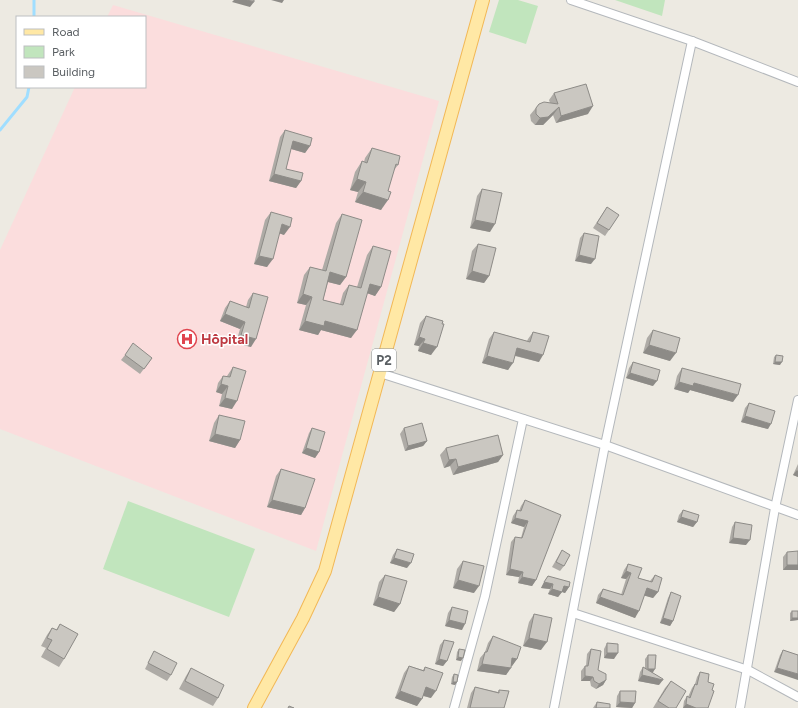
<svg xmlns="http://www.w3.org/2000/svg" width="798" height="708" viewBox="0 0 798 708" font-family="Figtree,sans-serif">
<rect width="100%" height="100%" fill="#edeae2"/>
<!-- medical -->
<path fill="#fbdddd" d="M113 5 439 101 316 551 0 429V250L75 87H145V17H107Z"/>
<!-- green -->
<g fill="#c1e5bd">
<path d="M499 0H518L538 6 526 44 489 32Z"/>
<path d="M615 0H665L662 16Z"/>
<path d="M128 501 255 549 229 617 103 569Z"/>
</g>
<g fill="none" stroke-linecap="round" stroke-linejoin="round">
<!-- stream -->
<g stroke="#a0deff" stroke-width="3">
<path d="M34 0V17"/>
<path d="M0 130 27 97 29 87"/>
</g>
<!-- minor casing -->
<g stroke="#b4b8bc" stroke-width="10">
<g id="minor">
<path d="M571 0 692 41 798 82"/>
<path d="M380 373 605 445 798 515"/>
<path d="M573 613 748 670 798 697"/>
<path d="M454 708 485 596 523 419"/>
<path d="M554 708 605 445 692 41"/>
<path d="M740 708 775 508 798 400"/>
</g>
</g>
<!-- primary casing -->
<g stroke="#f2b856" stroke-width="14">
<path id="primary" d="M254 708 303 618 325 571 483 0"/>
</g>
<!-- minor -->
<use href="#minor" stroke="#fff" stroke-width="8"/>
<!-- primary -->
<use href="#primary" stroke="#ffe8a5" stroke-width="12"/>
</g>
<!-- wall -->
<g fill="#aeaba6">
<path d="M554 93 588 114 556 123 553 115 543 125H535L531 121 530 115 539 104 550 103 549 100Z"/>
<path d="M285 130 310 146 305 153 291 149 286 169 301 181 296 188 269 181 280 137Z"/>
<path d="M372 148 398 165 394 170 381 210 355 202 358 192 350 190 355 172 362 161 364 162 365 158Z"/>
<path d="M482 189 490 232 470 228 477 196Z"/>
<path d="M607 207 609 230 605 236 593 228Z"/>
<path d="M271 212 284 235 279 233 267 267 254 264 265 220Z"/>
<path d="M342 214 346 277 340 285 328 282 323 300 340 304 343 293 349 285 357 287 367 255 373 246 381 287 375 296 367 293 351 338 321 330 318 335 299 330 306 305 297 303 304 275 310 267 322 270 336 223Z"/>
<path d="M584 233 591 264 575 261 580 238Z"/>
<path d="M478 244 489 276 484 283 466 279 472 251Z"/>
<path d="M253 293 251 347 236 343 240 329 220 321 225 308 230 301 246 307 248 300Z"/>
<path d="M426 316 442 324 431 355 418 351 419 346 414 345 420 323Z"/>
<path d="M653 330 670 361 643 353 647 338Z"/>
<path d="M494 332 527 341 528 339 533 332 539 362 515 356 508 370 482 363 489 339Z"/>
<path d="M125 355 152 358 140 374 121 360Z"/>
<path d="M776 355 780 365 773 364 774 357Z"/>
<path d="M633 362 653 386 626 378 629 368Z"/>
<path d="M233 367 232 409 219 406 222 394 216 392 218 383 223 376H227Z"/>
<path d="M682 368 733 402 690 390 688 393 674 389 677 376Z"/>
<path d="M749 403 768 429 741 422 745 408Z"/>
<path d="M219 415 240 440 235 448 209 441 214 423Z"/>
<path d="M312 428 319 452 315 458 302 453 309 433Z"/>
<path d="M404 428 427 441 423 446 405 451 400 434Z"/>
<path d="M446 448 503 455 498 462 453 475 450 466 444 468 440 455Z"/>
<path d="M798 464V477L793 475Z"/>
<path d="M281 469 305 508 301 515 267 507 276 476Z"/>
<path d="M525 500 536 580 532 586 518 583 519 577 506 575 511 542 515 537 521 538 524 527 511 523 513 516 517 510 519 511 521 506Z"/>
<path d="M683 510 697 522 693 527 677 522 679 515Z"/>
<path d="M735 522 746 545 729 543 732 527Z"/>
<path d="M397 549 407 568 390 563 393 555Z"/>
<path d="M562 550 564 566 560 571 552 567Z"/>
<path d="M787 552 798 570H783V557Z"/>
<path d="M463 561 474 593 453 588 457 569Z"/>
<path d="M628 564 638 578 650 581 655 575 658 592 653 598 644 595 635 618 596 603 598 595 603 589 621 595 626 579 621 578 624 570Z"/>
<path d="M385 575 400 604 394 612 373 605 379 582Z"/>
<path d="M548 576 569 587 565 593 562 592 558 597 548 594 550 589 541 588Z"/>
<path d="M671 592 673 621 670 626 660 623 668 598Z"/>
<path d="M452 607 462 630 445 626 448 613Z"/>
<path d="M792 611 798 620 790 621V613Z"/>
<path d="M534 614 541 650 523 646 529 622Z"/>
<path d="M60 624 64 659 59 667 41 657 46 648 41 646 47 635 52 628 56 630Z"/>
<path d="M493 636 517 659 512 666H511L506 675 477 671 480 658 485 652 488 643Z"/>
<path d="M444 640 447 661 443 666 435 664 440 645Z"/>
<path d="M607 643 614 659 604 658V649Z"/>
<path d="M459 649 461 661 456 660 457 652Z"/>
<path d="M591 649 598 670 606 680 603 685 596 689 591 686 590 681H581V671L585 666H586L587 654Z"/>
<path d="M783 650 798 655 774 672 780 655Z"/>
<path d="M154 651 171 675 167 681 145 669Z"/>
<path d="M648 655 653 673 659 685 638 681 640 672 643 667 645 668V659Z"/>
<path d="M409 666 423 670 425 667 431 698 423 696 417 706 395 698 404 673Z"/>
<path d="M191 668 218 698 213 706 179 689 186 676Z"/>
<path d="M700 672 708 682V708H683L684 701 687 696 688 697 692 688 695 684 697 677Z"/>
<path d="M454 674 457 682 455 685 451 684 452 677Z"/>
<path d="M671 681 676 708H653L665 688Z"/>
<path d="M475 687 498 692 499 690 504 708H467L471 693Z"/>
<path d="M620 691 635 703 632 708 616 707 617 696Z"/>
<path d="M597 702 610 708H593Z"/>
</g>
<!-- shaded-wall -->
<g fill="#8d8b87">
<path d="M234 0H247L254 2 250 7 232 2Z"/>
<path d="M271 0H284L282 3Z"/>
<path d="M593 106 588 114 556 123 561 116Z"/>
<path d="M559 107 553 115 543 125H535L540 118Z"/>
<path d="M293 141 310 146 305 153 288 148Z"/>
<path d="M274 174 301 181 296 188 269 181Z"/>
<path d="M357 179 366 182 358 192 350 190Z"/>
<path d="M363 192 388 200 381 210 355 202Z"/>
<path d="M475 220 495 224 490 232 470 228Z"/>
<path d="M282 224 290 227 284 235 276 232Z"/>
<path d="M579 255 595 259 591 264 575 261Z"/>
<path d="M259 256 273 259 267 267 254 264Z"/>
<path d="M472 271 489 276 484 283 466 279Z"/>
<path d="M330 272 346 277 340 285 324 281Z"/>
<path d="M370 284 381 287 375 296 364 292Z"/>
<path d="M303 294 312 297 306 305 297 303Z"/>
<path d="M225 314 245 322 240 329 220 321Z"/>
<path d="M305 321H325L357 330 351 338 321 330 318 335 299 330Z"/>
<path d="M241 335 256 339 251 347 236 343Z"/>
<path d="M419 337 425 339 419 346 414 345Z"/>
<path d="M423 343 437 347 431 355 418 351Z"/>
<path d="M649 345 676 353 670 361 643 353Z"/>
<path d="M517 348 543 355 539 362 513 355Z"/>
<path d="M487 356 513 363 508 370 482 363Z"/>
<path d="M775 362H782L780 365 773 364Z"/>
<path d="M630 373 657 381 653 386 626 378Z"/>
<path d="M679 382 694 383 738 395 733 402 690 390 688 393 674 389Z"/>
<path d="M221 384 228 386 222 394 216 392Z"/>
<path d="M225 398 237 401 232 409 219 406Z"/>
<path d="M745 416 771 424 768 429 741 422Z"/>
<path d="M215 434 240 440 235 448 209 441Z"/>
<path d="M427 441 423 446 405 451 408 446Z"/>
<path d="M306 448 319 452 315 458 302 453Z"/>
<path d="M503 455 498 462 453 475 458 467Z"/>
<path d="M456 459 450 466 444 468 449 460Z"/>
<path d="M797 470 798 471V477L793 475Z"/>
<path d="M272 500 305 508 301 515 267 507Z"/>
<path d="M681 517 697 522 693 527 677 522Z"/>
<path d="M515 518 528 521 524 527 511 523Z"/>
<path d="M733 538 750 540 746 545 729 543Z"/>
<path d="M394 558 411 563 407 568 390 563Z"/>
<path d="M787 565H798V570H783Z"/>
<path d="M510 569 523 572 519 577 506 575Z"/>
<path d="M626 571 631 573 626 579 621 578Z"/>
<path d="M522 577 536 580 532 586 518 583Z"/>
<path d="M458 580 479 586 474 593 453 588Z"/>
<path d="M544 582 553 584 550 589 541 588Z"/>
<path d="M564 586 569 587 565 593 562 592 558 597 548 594 552 589Z"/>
<path d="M647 588 658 592 653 598 642 595Z"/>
<path d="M378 597 400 604 394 612 373 605Z"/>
<path d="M600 597 639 611 635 618 596 603Z"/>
<path d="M663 618 673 621 670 626 660 623Z"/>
<path d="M792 618H798V620L790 621Z"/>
<path d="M449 620 465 624 462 630 445 626Z"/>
<path d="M529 638 547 642 541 650 523 646Z"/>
<path d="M607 653H618L614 659 604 658Z"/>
<path d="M458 657 463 658 461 661 456 660Z"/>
<path d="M512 658 517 659 512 666 508 665Z"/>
<path d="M439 659 447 661 443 666 435 664Z"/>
<path d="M482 664 511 668 506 675 477 671Z"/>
<path d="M777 668 798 674V680L774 672Z"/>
<path d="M648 669H655L652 674Z"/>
<path d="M642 675 663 680 659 685 638 681Z"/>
<path d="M585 676 593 677 590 681H581Z"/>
<path d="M606 680 603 685 596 689 599 684Z"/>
<path d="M453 682H457L455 685 451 684Z"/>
<path d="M426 687 436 691 431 698 421 695Z"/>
<path d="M400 691 422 699 417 706 395 698Z"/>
<path d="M620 702 635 703 632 708 616 707Z"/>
<path d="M686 704 696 708H683Z"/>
</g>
<!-- building -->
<g fill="#cac7c1" stroke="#8d8b87">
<path d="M247 0H254V2Z"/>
<path d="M586 84 593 106 561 116 559 107 548 117 540 118 536 114V108L539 104 544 102 558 104 554 93Z"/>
<path d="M285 130 312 138 310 146 293 141 286 169 303 173 301 181 274 174Z"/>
<path d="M372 148 400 156 398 165 396 164 388 191 391 192 388 200 363 192 366 182 357 179 362 161 367 163Z"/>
<path d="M482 189 502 193 495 224 475 220Z"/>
<path d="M607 207 619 215 609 230 597 223Z"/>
<path d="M271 212 292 218 290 227 282 224 273 259 259 256Z"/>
<path d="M342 214 362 220 346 277 330 272 323 300 343 305 349 285 361 288 373 246 391 251 381 287 370 284 357 330 325 321 324 326 305 321 312 297 303 294 310 267 326 271Z"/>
<path d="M584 233 599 236 595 259 579 255Z"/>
<path d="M478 244 496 248 489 276 472 271Z"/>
<path d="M253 293 268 297 256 339 241 335 245 322 225 314 230 301 249 308Z"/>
<path d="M426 316 443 321 442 324H444L437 347 423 343 425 339 419 337Z"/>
<path d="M653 330 680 338 676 353 649 345Z"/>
<path d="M494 332 530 342 533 332 549 336 543 355 517 348 513 363 487 356Z"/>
<path d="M133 343 152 358 144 369 125 355Z"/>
<path d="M776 355 783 356 782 362H775Z"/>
<path d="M633 362 660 370 657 381 630 373Z"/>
<path d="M233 367 246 371 237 401 225 398 228 386 221 384 223 376 230 377Z"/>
<path d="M682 368 741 384 738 395 694 383 693 386 679 382Z"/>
<path d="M749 403 775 411 771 424 745 416Z"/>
<path d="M219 415 245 421 240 440 215 434Z"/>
<path d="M422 423 427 441 408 446 404 428Z"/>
<path d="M312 428 325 432 319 452 306 448Z"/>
<path d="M498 435 503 455 458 467 456 459 449 460 446 448Z"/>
<path d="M281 469 315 479 305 508 272 500Z"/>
<path d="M525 500 561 515 536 580 522 577 523 572 510 569 515 537 522 538 528 521 515 518 517 510 521 511Z"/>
<path d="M683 510 699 515 697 522 681 517Z"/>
<path d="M735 522 752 525 750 540 733 538Z"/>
<path d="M397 549 414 554 411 563 394 558Z"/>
<path d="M562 550 570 555 564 566 556 562Z"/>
<path d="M798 551V565H787V552Z"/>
<path d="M463 561 484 566 479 586 458 580Z"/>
<path d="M628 564 642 568 638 578 652 582 655 575 662 578 658 592 647 588 639 611 600 597 603 589 623 595 631 573 626 571Z"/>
<path d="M385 575 407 581 400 604 378 597Z"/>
<path d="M548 576 570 582 569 587 564 586 562 592 552 589 553 584 544 582Z"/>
<path d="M671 592 681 596 673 621 663 618Z"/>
<path d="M452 607 468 611 465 624 449 620Z"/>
<rect x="792" y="611" width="6" height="7"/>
<path d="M534 614 552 618 547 642 529 638Z"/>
<path d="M60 624 78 634 64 659 47 649 52 640 47 638 52 628 57 630Z"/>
<path d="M493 636 521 647 517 659 512 658 511 668 482 664 485 652H487Z"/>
<path d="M444 640 454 642 447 661 439 659Z"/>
<path d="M607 643 618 644V653H607Z"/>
<path d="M459 649 465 650 463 658 458 657Z"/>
<path d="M591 649 601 651 598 670 606 674V680L599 684 594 681 593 677 585 676V666H588Z"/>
<path d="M783 650 798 655V674L777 668Z"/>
<path d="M154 651 177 663 171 675 148 663Z"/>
<path d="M648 655H656L655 669H648Z"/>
<path d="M409 666 424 671 425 667 443 673 436 691 426 687 422 699 400 691Z"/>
<path d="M643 667 663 679V680L642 675Z"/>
<path d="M191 668 224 685 218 698 185 681Z"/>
<path d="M700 672 709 674 708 682 714 684 712 690 714 691 708 708H696L686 704 687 696 690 698 695 684 697 685Z"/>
<path d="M454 674 458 675 457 682H453Z"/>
<path d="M671 681 686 691 676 708H669L658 701Z"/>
<path d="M475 687 499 693V690L509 691 504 708H470Z"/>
<path d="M620 691H636L635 703 620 702Z"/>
<path d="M597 702 610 704V708H596Z"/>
<path d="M289 706 294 708H288Z"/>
</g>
<!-- icons -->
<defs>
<g id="hospital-ring" transform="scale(1)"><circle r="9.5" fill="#fff" stroke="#e0444e" stroke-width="1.5"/><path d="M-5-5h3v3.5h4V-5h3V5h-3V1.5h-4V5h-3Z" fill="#e0444e"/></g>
</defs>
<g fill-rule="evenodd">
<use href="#hospital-ring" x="187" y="339"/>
</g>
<g text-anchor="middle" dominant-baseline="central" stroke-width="3" stroke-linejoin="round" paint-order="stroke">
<!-- shield labels -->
<rect fill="#fff" stroke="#8c8f92" stroke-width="1" x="372" y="349" width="24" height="22" rx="3"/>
<g font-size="13" font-weight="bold" fill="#5a5f63">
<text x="384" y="360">P2</text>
</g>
<!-- health labels -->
<g font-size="14" font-weight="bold" fill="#be3a42" stroke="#fff" text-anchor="start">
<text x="201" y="339">Hôpital</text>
</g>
</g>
<!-- legend -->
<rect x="16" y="16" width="130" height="72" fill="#ffffff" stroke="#bdbfc1"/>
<rect x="24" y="29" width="20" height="6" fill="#ffe8a5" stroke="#bdbfc1"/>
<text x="52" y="36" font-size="12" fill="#5a5f63">Road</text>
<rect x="24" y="46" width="20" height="12" fill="#c1e5bd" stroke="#bdbfc1"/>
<text x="52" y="56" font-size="12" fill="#5a5f63">Park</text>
<rect x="24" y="66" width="20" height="12" fill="#cac7c1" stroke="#bdbfc1"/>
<text x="52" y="76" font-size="12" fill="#5a5f63">Building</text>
</svg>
